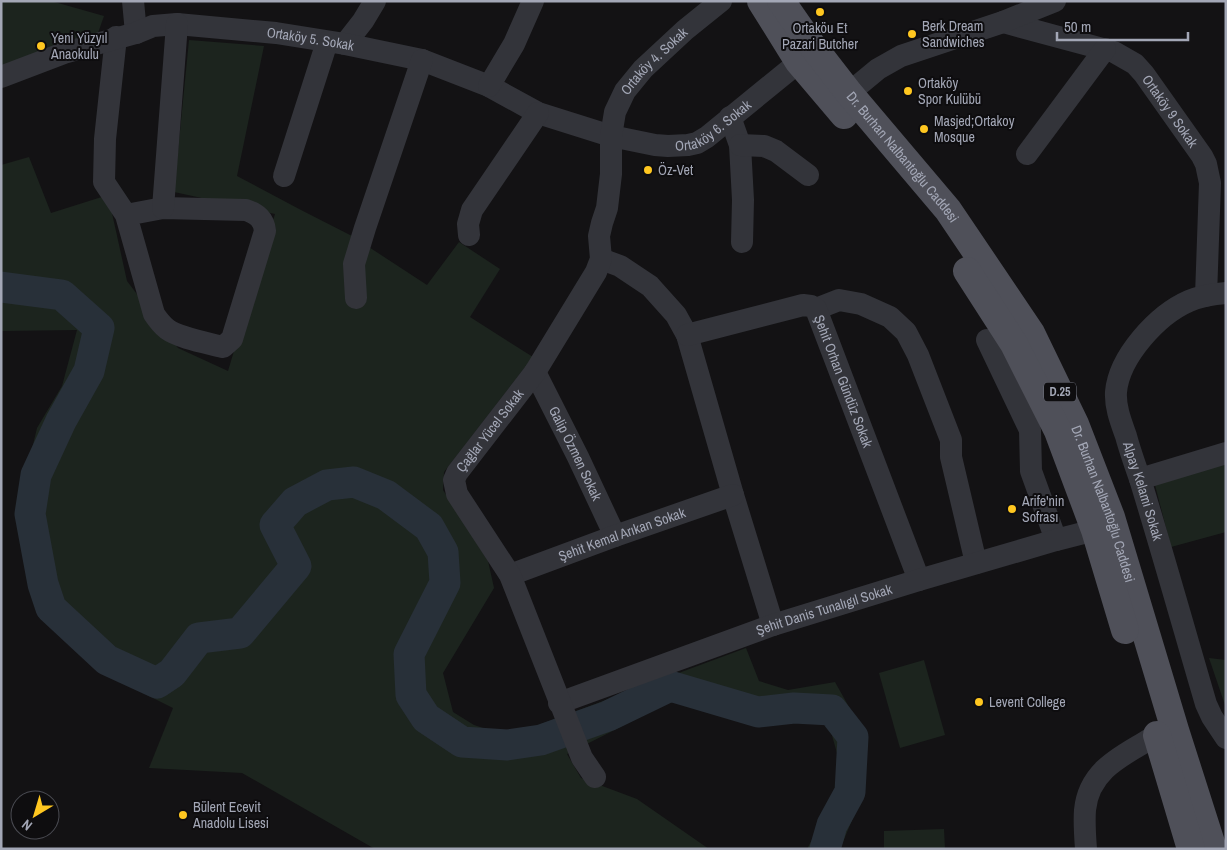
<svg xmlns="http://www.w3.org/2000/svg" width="1227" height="850" viewBox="0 0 1227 850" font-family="'Archivo Narrow',sans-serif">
<rect width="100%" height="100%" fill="#131214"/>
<!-- green -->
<g fill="#1c241e">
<path d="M1 1H51L104 16 98 33 1 69Z"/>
<path d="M189 40 264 46 237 176 301 210 352 236 427 285 459 242 500 269 470 317 533 357 444 472 443 490 488 561 494 588 443 673 453 712 474 725 501 734 533 727 746 648 759 681 788 690 835 682 858 723 863 794 840 849H807L836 794 837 753 829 725 811 714 758 724 705 705 670 702 567 754 581 778 637 799 709 849H375L242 773 149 768 173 708 147 695 48 624 21 515 22 491 37 428 62 386 77 330 1 331V165L29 157 51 213 108 195 127 281 178 348 228 371 275 214 174 192Z"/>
<path d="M1226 462V532L1171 547 1155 485Z"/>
<path d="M1209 658 1226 660V708Z"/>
<path d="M924 660 945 735 900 748 879 673Z"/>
<path d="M944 829 945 849H884V831Z"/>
</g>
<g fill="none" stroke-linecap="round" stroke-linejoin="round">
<!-- river -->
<path stroke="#283039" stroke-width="31" d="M1 287 62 295 99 328 89 371 61 421 36 475 30 514 43 584 51 608 107 660 157 683 172 673 199 638 240 633 296 566 275 525 295 502 327 485 354 482 386 495 429 527 443 552 445 583 409 654 411 695 426 718 462 742 507 745 541 740 608 716 670 686 758 712 794 708 832 710 853 737 850 792 832 825 825 849"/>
<!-- minor -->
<g stroke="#33343a" stroke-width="22">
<path d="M133 1 136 33"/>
<path id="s1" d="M1003 22 1114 52 1135 64 1144 74 1202 156 1206 164 1210 183 1206 296"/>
<path d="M116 37 105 139 104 182 126 215 154 314C158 320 162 325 167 329 179 338 208 343 223 347L232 339 265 231C264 219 257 214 246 210L163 208 126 215"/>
<path d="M345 44 363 21 375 1"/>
<path id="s2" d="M1 77 64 53 136 33 153 26 177 24 276 33 345 44 422 60 489 86 538 113 611 136 655 145 668 146 688 145 697 143 707 137 799 62"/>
<path d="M489 86 514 44 533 1"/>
<path d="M849 93 878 69 901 56 1003 22 1055 1"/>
<path d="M730 117 740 145 743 200 742 242"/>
<path d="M740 145 764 146 776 151 808 175"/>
<path d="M1027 154 1105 49"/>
<path d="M284 176 327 42"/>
<path d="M163 208 177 24"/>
<path d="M469 235 468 224 472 210 538 113"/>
<path d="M601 259 620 266 650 286 676 315 687 335 733 495 773 625"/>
<path id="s3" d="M1226 293C1213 294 1201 296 1189 301 1157 315 1119 357 1116 392 1115 407 1121 422 1126 436 1130 451 1135 465 1140 479 1163 554 1184 629 1206 704L1212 717 1226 738"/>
<path d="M356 298 354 264 365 228 422 60"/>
<path d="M816 309 839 300 861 304 890 317 906 332 918 355 951 440V457L976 563"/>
<path id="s4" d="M687 335 803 305 811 306 816 309 919 580"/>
<path d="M987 340 1030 430 1031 471 1056 540"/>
<path id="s5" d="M535 372 578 457 615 536"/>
<path d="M1140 479 1226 453"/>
<path id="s6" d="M510 575 615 536 733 495"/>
<path id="s7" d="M559 703 773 625 919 580 1056 540 1095 530"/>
<path id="s8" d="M595 777 582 758 510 575 457 494 454 480 457 473 535 372 596 272 601 259 599 236 602 223 607 208 611 174V136L615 112 625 91 643 69 685 30 721 1"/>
<path d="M1086 849C1085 836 1084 823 1085 810 1089 768 1126 754 1157 735"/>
</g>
<!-- major -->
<g stroke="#4f5059" stroke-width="28">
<path d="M761 1 799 62 844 115"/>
<path id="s9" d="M781 1 811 44 849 93 948 210 1031 333 1075 424 1111 517 1175 730 1213 849"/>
<path d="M967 271 1014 344 1058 431 1095 530 1125 630"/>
<path d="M1157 735 1191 849"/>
</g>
</g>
<!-- markers -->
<g fill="#ffc720" stroke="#0e0d0f" stroke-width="2">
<circle cx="820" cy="12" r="5"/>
<circle cx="912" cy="34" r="5"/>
<circle cx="41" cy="46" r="5"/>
<circle cx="908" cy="91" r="5"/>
<circle cx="924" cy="129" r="5"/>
<circle cx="648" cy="170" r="5"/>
<circle cx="1012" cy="509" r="5"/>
<circle cx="979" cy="702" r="5"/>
<circle cx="183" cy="815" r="5"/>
</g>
<g text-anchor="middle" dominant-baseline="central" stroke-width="4" stroke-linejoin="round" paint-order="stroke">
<!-- shield labels -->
<rect fill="#0e0d0f" stroke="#767984" stroke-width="1" x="1044" y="382.5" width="32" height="19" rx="4"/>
<g font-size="12" font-weight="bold" fill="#a3a7b6">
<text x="1060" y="392">D.25</text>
</g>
<!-- poi labels -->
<g font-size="14" fill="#a3a7b6" stroke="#0e0d0f" text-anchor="start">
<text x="922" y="26">Berk Dream<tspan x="922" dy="16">Sandwiches</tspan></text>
<text x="820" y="28" text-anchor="middle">Ortaköu Et<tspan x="820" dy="16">Pazari Butcher</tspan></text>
<text x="51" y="38">Yeni Yüzyıl<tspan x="51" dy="16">Anaokulu</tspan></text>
<text x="918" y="83">Ortaköy<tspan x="918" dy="16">Spor Kulübü</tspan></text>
<text x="934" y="121">Masjed;Ortakoy<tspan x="934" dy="16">Mosque</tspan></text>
<text x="658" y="170">Öz-Vet</text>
<text x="1022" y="501">Arife'nin<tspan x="1022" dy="16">Sofrası</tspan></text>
<text x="989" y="702">Levent College</text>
<text x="193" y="807">Bülent Ecevit<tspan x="193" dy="16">Anadolu Lisesi</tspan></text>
</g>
<!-- street labels -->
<g font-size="14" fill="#a3a7b6" stroke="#0e0d0f">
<text stroke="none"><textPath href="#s2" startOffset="319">Ortaköy 5. Sokak</textPath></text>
<text stroke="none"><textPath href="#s8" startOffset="811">Ortaköy 4. Sokak</textPath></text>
<text stroke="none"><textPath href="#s1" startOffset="198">Ortaköy 9 Sokak</textPath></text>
<text stroke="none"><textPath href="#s2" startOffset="746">Ortaköy 6. Sokak</textPath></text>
<text stroke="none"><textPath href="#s9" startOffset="198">Dr. Burhan Nalbantoğlu Caddesi</textPath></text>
<text stroke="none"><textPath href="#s4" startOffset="211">Şehit Orhan Gündüz Sokak</textPath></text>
<text stroke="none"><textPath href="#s8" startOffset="392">Çağlar Yücel Sokak</textPath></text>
<text stroke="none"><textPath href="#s5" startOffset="91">Galip Özmen Sokak</textPath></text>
<text stroke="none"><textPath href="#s3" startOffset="262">Alpay Kelami Sokak</textPath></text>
<text stroke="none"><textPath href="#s9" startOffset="602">Dr. Burhan Nalbantoğlu Caddesi</textPath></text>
<text stroke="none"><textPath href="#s6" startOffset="119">Şehit Kemal Arıkan Sokak</textPath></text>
<text stroke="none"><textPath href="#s7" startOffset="281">Şehit Danis Tunalıgıl Sokak</textPath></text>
</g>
</g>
<!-- border -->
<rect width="1227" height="850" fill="none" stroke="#a3a7b6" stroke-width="5"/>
<!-- north arrow -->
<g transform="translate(35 815) rotate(218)"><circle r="24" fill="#0e0d0f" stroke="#4a4b52"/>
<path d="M0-4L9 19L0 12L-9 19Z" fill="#ffc720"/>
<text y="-8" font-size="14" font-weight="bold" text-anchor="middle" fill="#a3a7b6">N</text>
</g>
<!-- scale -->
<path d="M1057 32v8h131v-8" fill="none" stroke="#a3a7b6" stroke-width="2.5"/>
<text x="1064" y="32" font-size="15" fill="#a3a7b6" stroke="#0e0d0f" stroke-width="4" paint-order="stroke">50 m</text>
</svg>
